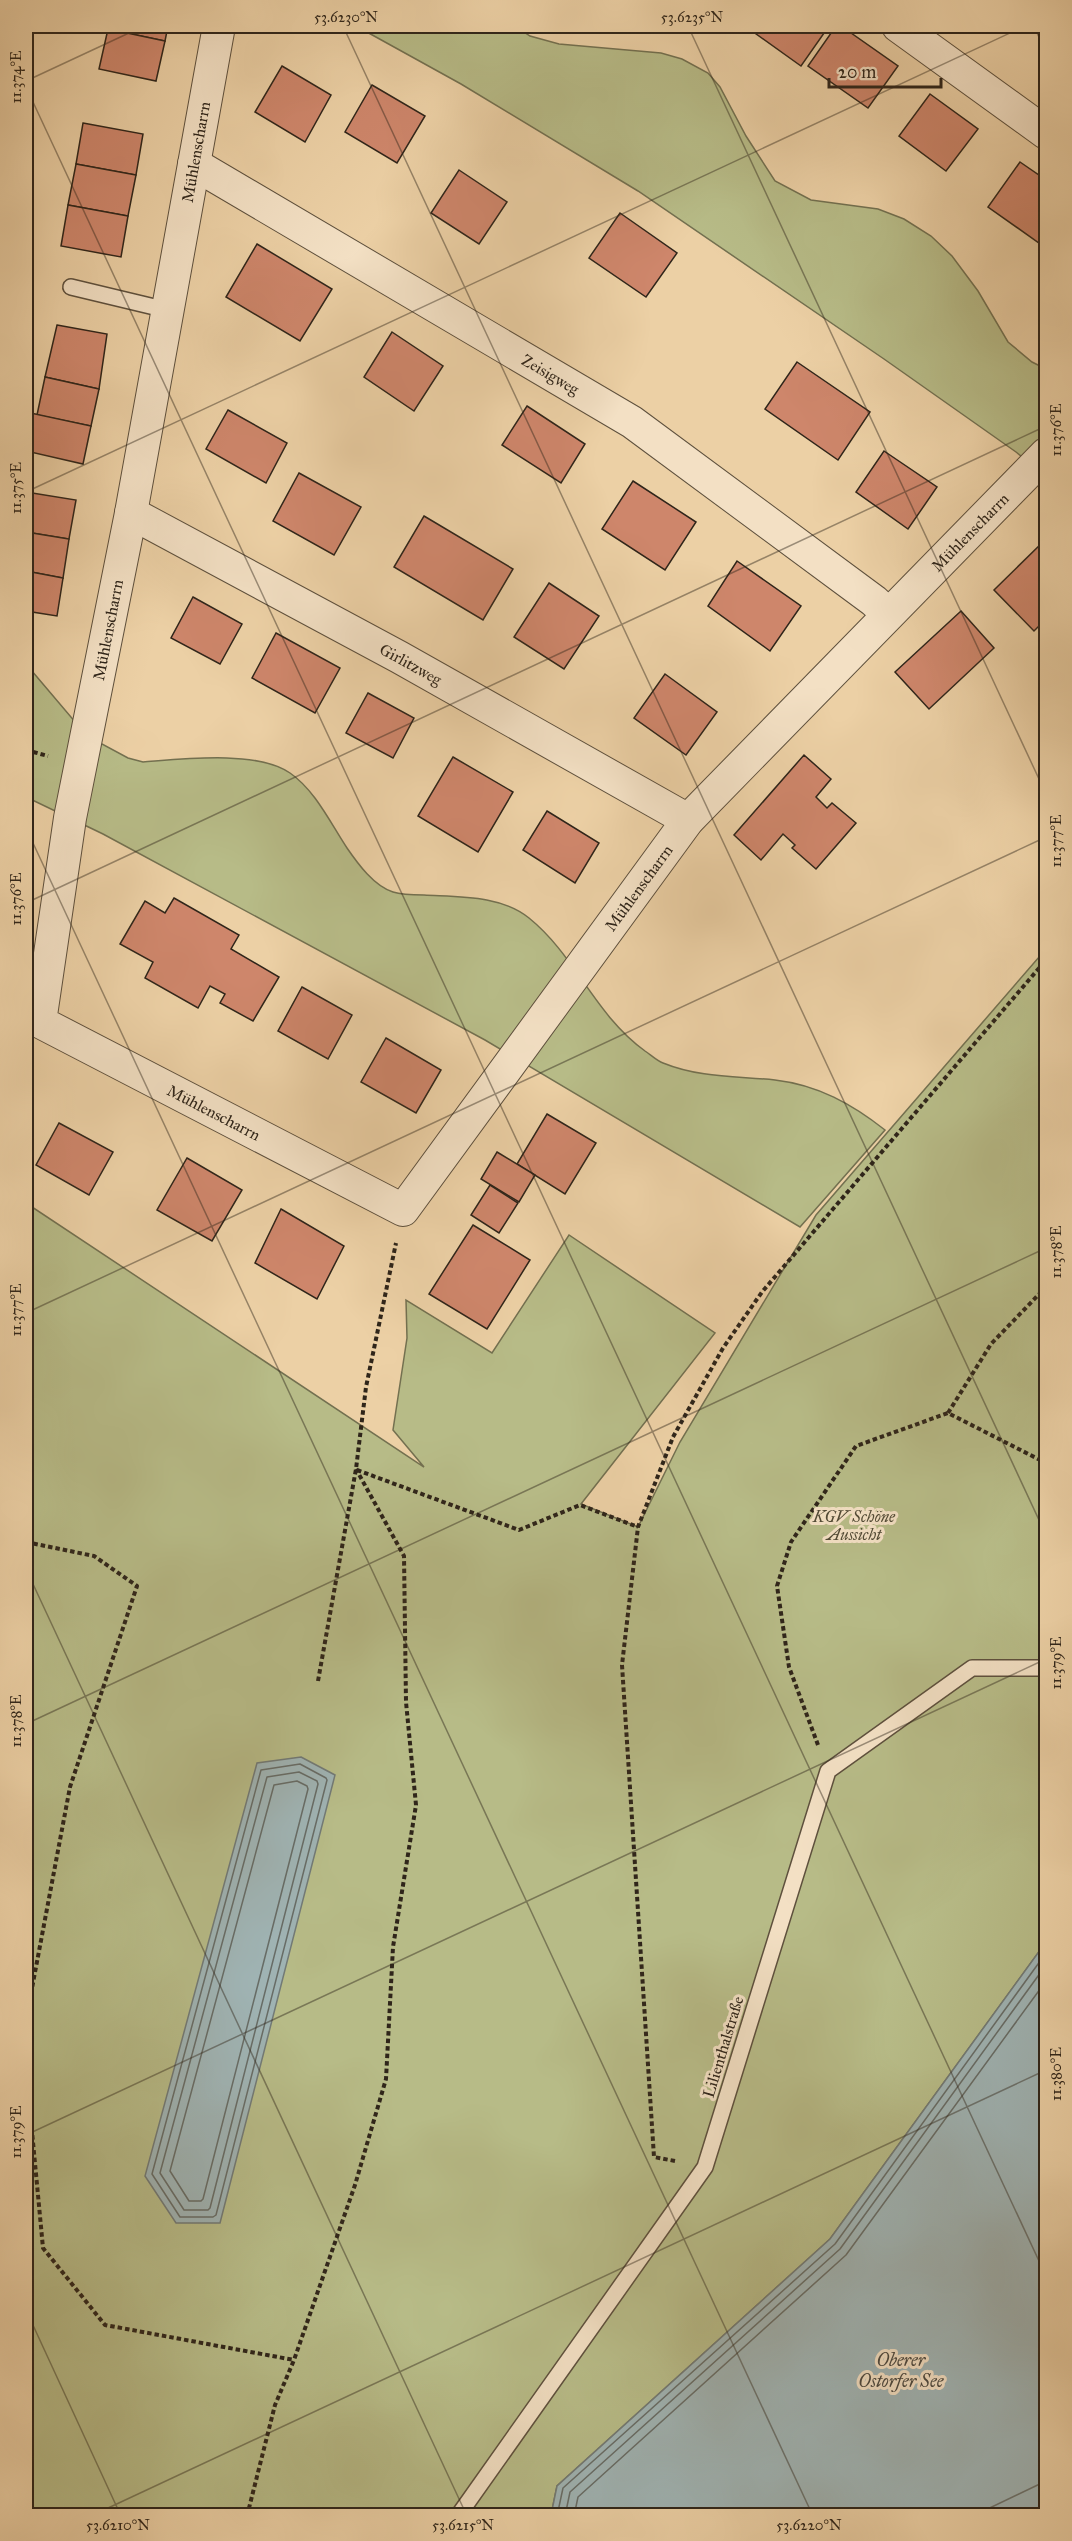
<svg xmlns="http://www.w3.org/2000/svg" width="1072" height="2541" viewBox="0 0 1072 2541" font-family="'IM FELL Great Primer',serif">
<rect width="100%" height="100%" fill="#ecd0a5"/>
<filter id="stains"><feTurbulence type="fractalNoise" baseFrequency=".00333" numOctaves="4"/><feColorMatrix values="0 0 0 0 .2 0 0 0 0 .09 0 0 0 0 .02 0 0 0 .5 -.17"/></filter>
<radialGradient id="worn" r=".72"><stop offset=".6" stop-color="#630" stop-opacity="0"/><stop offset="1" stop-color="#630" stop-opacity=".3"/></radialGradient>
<!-- green -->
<g fill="#b7bb87" stroke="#737050" stroke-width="1.5">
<path d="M356 26H515L530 36 559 44 661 53 682 59 708 73 720 87 746 136 775 181 811 200 878 209 904 219 931 236 952 256 978 291 1008 342 1032 362 1046 369V476L1016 452 884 359 638 191 461 84Z"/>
<path d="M26 664 87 736 128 758 143 762C182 759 257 750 290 773 315 790 331 824 347 848 358 864 374 886 393 892 402 895 414 895 424 895 458 897 501 895 529 918 576 956 594 1014 645 1051 651 1055 657 1061 663 1063 700 1078 737 1076 775 1080 818 1085 852 1104 885 1130L800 1227 485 1040 103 834 26 797Z"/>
<path d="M1046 949V1942L830 2239 557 2486 551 2515H26V1203L424 1467 393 1430 407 1338 406 1300 492 1353 569 1235 715 1333 581 1504 638 1527 680 1442 816 1215Z"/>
</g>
<!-- water -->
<g fill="#9fb3b3" stroke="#727a76" stroke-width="1.5">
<path d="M301 1757 335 1775 220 2223H176L145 2176 257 1763Z"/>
<path d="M1046 1942V2515H551L557 2486 830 2239Z"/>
</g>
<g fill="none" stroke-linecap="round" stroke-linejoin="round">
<!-- shore -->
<g stroke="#676c66" stroke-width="1.5">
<path d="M300 1764 326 1778 327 1780 216 2215 213 2217H180L152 2174 261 1770Z"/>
<path d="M299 1772 317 1781 318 1784 210 2208 208 2210H184L160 2173 267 1777Z"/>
<path d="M297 1781 307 1786 308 1789 203 2199 201 2201H189L170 2171 274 1785Z"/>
<path d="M557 2516 563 2488 835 2244 1046 1953"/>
<path d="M565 2516 570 2492 840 2249 1046 1965"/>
<path d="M574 2516 578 2497 846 2255 1046 1981"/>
</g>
</g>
<!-- building -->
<g fill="#ce866b" stroke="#2f251a" stroke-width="1.5">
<path d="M109 26H168L165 41 108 29Z"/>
<path d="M745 26H829L801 66Z"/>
<path d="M836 26H841L898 66 868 108 808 66Z"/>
<path d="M108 29 165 41 156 81 99 69Z"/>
<path d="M282 66 331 95 305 142 255 112Z"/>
<path d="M372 85 425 116 397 163 345 132Z"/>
<path d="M930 94 978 129 946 171 899 136Z"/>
<path d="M83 123 143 134 136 175 76 164Z"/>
<path d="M1020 162 1046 180V248L988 207Z"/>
<path d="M76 164 136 175 128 216 68 205Z"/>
<path d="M459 170 507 202 479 244 431 213Z"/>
<path d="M68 205 128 216 121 257 61 246Z"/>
<path d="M620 213 677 253 646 297 589 258Z"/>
<path d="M257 244 332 289 300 341 226 297Z"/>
<path d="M57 325 107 334 99 389 45 377Z"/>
<path d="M392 332 443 366 414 411 364 377Z"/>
<path d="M797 362 870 412 838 460 765 409Z"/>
<path d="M45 377 99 389 91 426 37 415Z"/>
<path d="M527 406 585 444 561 483 502 445Z"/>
<path d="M228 410 287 443 266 483 206 449Z"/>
<path d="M26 412 91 426 83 464 26 451Z"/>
<path d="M884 451 937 487 908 529 856 492Z"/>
<path d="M299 473 361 507 334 555 273 521Z"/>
<path d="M633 481 696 522 665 570 602 529Z"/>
<path d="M26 492 76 500 69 539 26 532Z"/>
<path d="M424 516 513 569 483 620 394 567Z"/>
<path d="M26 532 69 539 63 578 26 571Z"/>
<path d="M1046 539V619L1034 631 994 590Z"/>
<path d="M737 561 801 606 770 651 708 606Z"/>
<path d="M26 571 63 578 57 616 26 611Z"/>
<path d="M549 583 599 616 564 669 514 637Z"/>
<path d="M193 597 242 624 220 664 171 638Z"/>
<path d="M961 611 994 648 929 709 895 672Z"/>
<path d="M276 633 340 668 315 713 252 678Z"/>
<path d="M665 674 717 712 686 755 634 718Z"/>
<path d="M368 693 414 718 393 758 346 733Z"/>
<path d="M804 755 831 779 816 797 827 808 832 803 856 823 816 869 792 848 795 845 783 834 761 860 734 835Z"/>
<path d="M453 757 513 792 478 852 418 816Z"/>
<path d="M547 811 599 843 575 883 523 850Z"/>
<path d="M174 898 239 935 231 949 279 977 253 1021 220 1003 225 994 210 986 198 1008 145 978 153 962 120 944 145 901 165 913Z"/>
<path d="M302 987 352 1015 328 1059 278 1031Z"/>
<path d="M386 1038 441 1070 416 1113 361 1082Z"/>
<path d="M547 1114 596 1143 565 1194 517 1164Z"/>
<path d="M59 1123 113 1152 89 1195 36 1165Z"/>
<path d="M497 1152 535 1175 519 1202 481 1179Z"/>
<path d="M187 1158 242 1190 212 1241 157 1210Z"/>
<path d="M490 1185 518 1203 499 1233 471 1215Z"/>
<path d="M281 1209 344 1246 317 1299 255 1263Z"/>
<path d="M473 1225 530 1260 487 1329 429 1294Z"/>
</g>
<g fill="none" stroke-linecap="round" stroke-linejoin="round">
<!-- service casing -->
<g stroke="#5e503d" stroke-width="18">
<g id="service">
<path d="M71 287 167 310"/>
<path d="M458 2516 705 2167 828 1771 972 1668H1046"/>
</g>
</g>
<!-- minor casing -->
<g stroke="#5e503d" stroke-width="34">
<g id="minor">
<path id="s1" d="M219 26 131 513 70 818 40 1022 403 1210 688 820 1046 454"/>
<path d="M898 26 1046 133"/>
<path id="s2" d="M194 164 632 422 874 601 888 614"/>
<path id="s3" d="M131 513 399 657 688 820"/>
</g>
</g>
<!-- path -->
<g stroke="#2f251a" stroke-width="4" stroke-dasharray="4.5 3" stroke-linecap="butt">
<path d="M26 750 48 756"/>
<path d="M948 1413 991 1344 1046 1287"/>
<path d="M357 1470 519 1530 580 1505 638 1527"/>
<path d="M26 1542 94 1556 137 1586 70 1787 26 2020"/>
<path d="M318 1681 356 1469 366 1387 396 1243"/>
<path d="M818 1745 789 1667 777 1586 791 1542 856 1446 948 1413 1046 1463"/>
<path d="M26 2068 43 2248 105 2325 294 2360"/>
<path d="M675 2161 654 2157 622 1665 638 1527 673 1437 723 1348 762 1292 1046 960"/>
<path d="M247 2516 275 2405 294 2360 355 2185 386 2079 393 1947 416 1805 406 1702 404 1556 356 1469"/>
</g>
<!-- service -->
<use href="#service" stroke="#f3e0c4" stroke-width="15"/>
<!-- minor -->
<use href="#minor" stroke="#f3e0c4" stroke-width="32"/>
</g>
<!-- ticks -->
<path fill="none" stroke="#2f251a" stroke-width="1.5" stroke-opacity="0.45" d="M343 26 1046 1535M688 26 1046 794M1034 26 1046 53M26 81 144 26M26 87 1046 2276M26 492 1025 26M26 828 813 2516M26 903 1046 426M26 1313 1046 837M26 1569 467 2516M26 1724 1046 1248M26 2135 1046 1659M26 2310 121 2516M91 2516 1046 2070M973 2516 1046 2481"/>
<g text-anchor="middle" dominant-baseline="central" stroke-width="6" stroke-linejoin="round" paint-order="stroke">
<!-- street labels -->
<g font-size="16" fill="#2f251a" stroke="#f3e0c4">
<text transform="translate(196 152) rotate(-80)">Mühlenscharrn</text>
<text stroke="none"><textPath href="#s2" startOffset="414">Zeisigweg</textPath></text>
<text stroke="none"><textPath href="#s1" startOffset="2307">Mühlenscharrn</textPath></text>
<text transform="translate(108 630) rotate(-79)">Mühlenscharrn</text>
<text stroke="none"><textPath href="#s3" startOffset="318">Girlitzweg</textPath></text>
<text stroke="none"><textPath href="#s1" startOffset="1820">Mühlenscharrn</textPath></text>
<text stroke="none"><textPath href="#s1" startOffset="1208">Mühlenscharrn</textPath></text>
<text transform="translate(723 2047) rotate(-73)">Lilienthalstraße</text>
</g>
<!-- park labels -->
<g font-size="16" font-style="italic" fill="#514a35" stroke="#f3e0c4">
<text x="854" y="1516">KGV Schöne<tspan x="854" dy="18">Aussicht</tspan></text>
</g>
<!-- water labels -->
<g font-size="18" font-style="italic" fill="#4b4840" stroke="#f3e0c4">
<text x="901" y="2360">Oberer<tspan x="901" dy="21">Ostorfer See</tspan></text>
</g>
</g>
<!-- margin -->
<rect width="1072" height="2541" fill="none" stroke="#ecd0a5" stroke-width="66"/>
<!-- scale -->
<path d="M829 78v9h112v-9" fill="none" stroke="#2f251a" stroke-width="3"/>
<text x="838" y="78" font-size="18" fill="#2f251a" stroke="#f3e0c4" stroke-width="4.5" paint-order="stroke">20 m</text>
<rect x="33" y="33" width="1006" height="2475" fill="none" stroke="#2f251a" stroke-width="2"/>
<g font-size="15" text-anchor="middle" fill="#2f251a">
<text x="346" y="22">53.6230°N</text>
<text x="692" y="22">53.6235°N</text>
<text transform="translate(16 77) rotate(-90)" y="5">11.374°E</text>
<text transform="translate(1056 430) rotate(-90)" y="5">11.376°E</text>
<text transform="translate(16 488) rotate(-90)" y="5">11.375°E</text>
<text transform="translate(1056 841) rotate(-90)" y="5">11.377°E</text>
<text transform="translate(16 899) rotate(-90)" y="5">11.376°E</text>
<text transform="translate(1056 1252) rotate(-90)" y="5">11.378°E</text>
<text transform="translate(16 1310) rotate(-90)" y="5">11.377°E</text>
<text transform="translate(1056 1663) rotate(-90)" y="5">11.379°E</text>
<text transform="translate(16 1721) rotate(-90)" y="5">11.378°E</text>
<text transform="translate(1056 2074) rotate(-90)" y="5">11.380°E</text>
<text transform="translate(16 2132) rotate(-90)" y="5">11.379°E</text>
<text x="118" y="2530">53.6210°N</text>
<text x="463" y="2530">53.6215°N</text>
<text x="809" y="2530">53.6220°N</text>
</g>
<rect width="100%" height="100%" filter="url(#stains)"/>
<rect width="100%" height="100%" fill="url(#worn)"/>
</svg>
